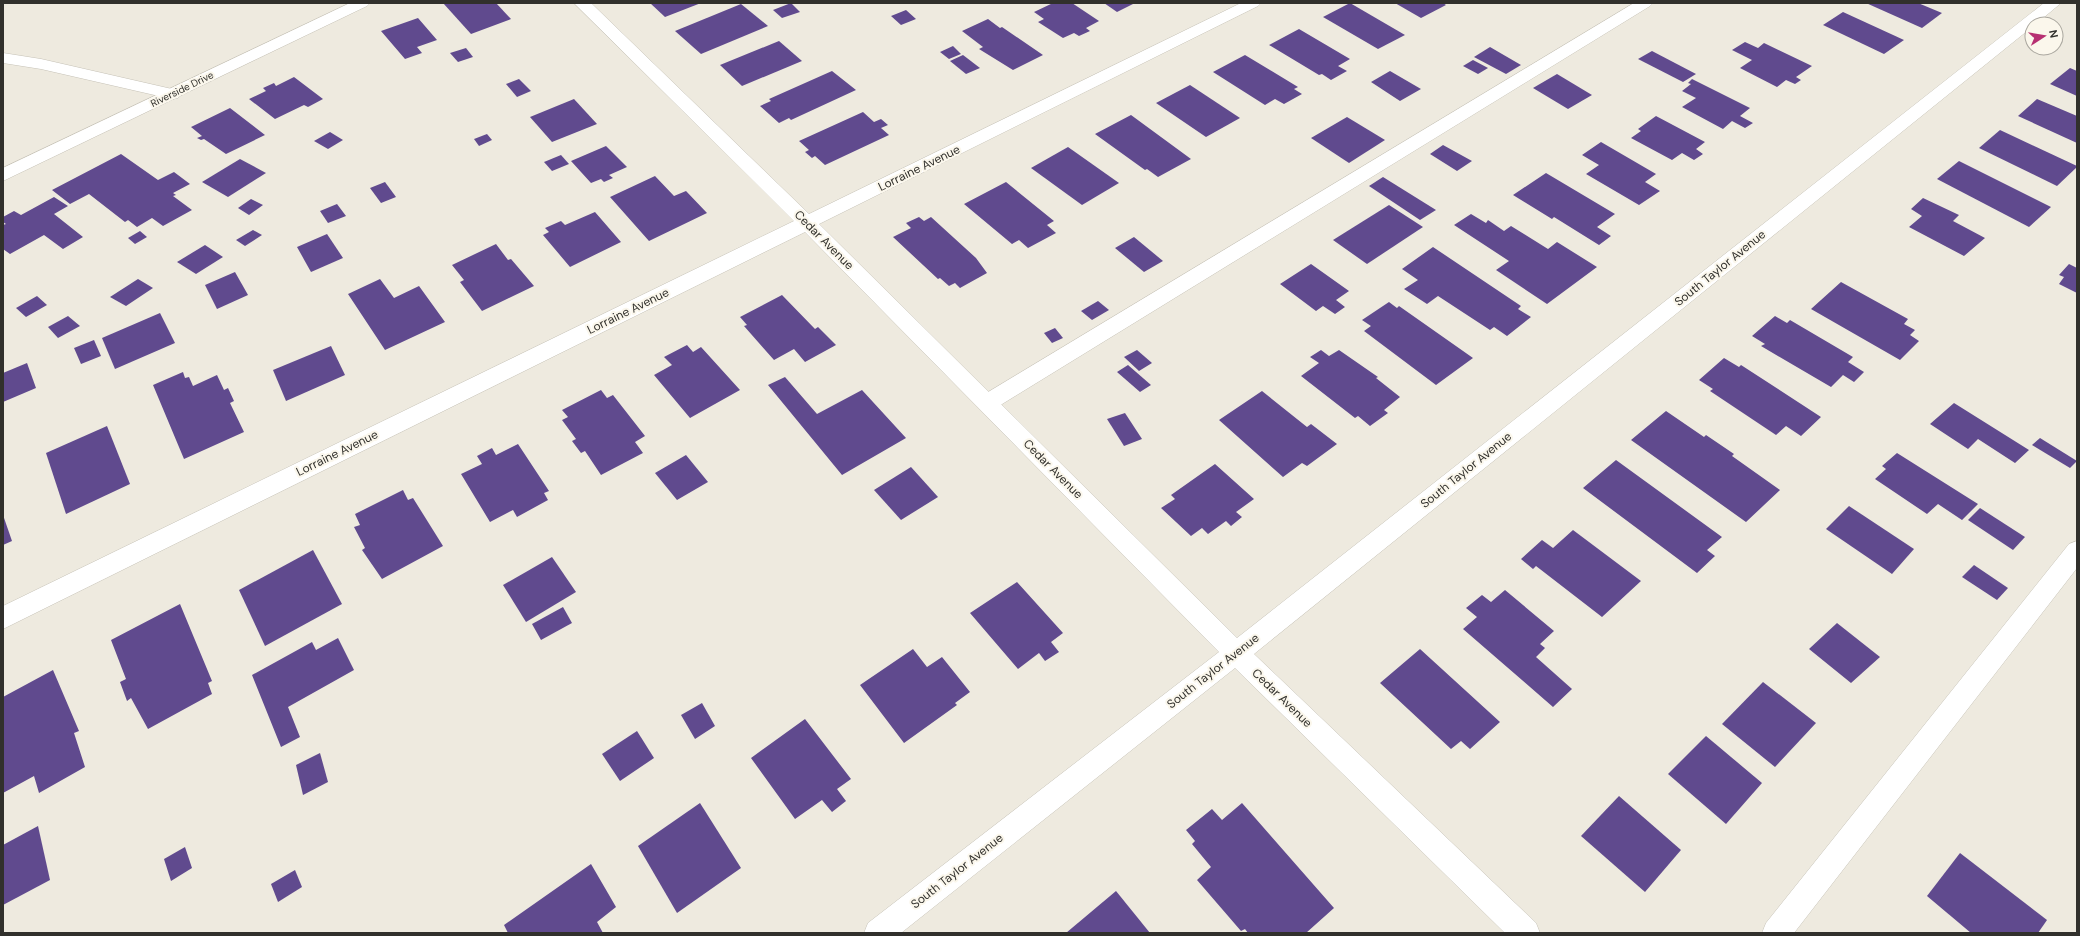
<svg xmlns="http://www.w3.org/2000/svg" width="2080" height="936" viewBox="0 0 2080 936" font-family="'DM Sans',sans-serif">
<rect width="100%" height="100%" fill="#eeeadf"/>
<!-- building -->
<g fill="#604a8e">
<path d="M443 3H496L511 19 471 34Z"/>
<path d="M650 3H701L665 17Z"/>
<path d="M791 3 800 12 782 18 773 10Z"/>
<path d="M1053 3H1072L1099 21 1086 28 1090 31 1079 36 1074 33 1063 38 1038 22 1044 19 1034 12Z"/>
<path d="M1104 3H1135L1117 12Z"/>
<path d="M1350 3 1405 35 1378 49 1323 17Z"/>
<path d="M1395 3H1443L1446 5 1421 18Z"/>
<path d="M1866 3H1918L1942 13 1922 28Z"/>
<path d="M741 4 768 26 701 54 675 31Z"/>
<path d="M906 10 916 19 901 25 891 16Z"/>
<path d="M1843 12 1904 40 1884 54 1823 25Z"/>
<path d="M418 18 437 40 417 47 422 53 405 59 381 31Z"/>
<path d="M988 19 1000 28 1002 27 1043 55 1013 70 979 49 983 47 962 31Z"/>
<path d="M1299 29 1350 59 1338 66 1347 71 1331 80 1322 74 1319 75 1269 45Z"/>
<path d="M779 41 802 61 742 86 720 65Z"/>
<path d="M1745 42 1758 48 1764 43 1812 66 1796 77 1801 80 1795 84 1786 80 1777 87 1740 68 1752 60 1732 50Z"/>
<path d="M953 46 961 54 949 59 940 52Z"/>
<path d="M1490 47 1521 65 1506 74 1474 57Z"/>
<path d="M466 48 473 57 458 62 450 53Z"/>
<path d="M1652 51 1696 74 1683 82 1638 59Z"/>
<path d="M963 55 980 68 966 74 950 61Z"/>
<path d="M1245 55 1298 87 1294 89 1302 94 1284 104 1275 99 1265 105 1213 72Z"/>
<path d="M1473 60 1488 68 1478 74 1463 66Z"/>
<path d="M2070 68 2077 71V96L2050 84Z"/>
<path d="M832 71 856 90 791 120 789 118 779 123 760 106 771 101 769 99Z"/>
<path d="M1390 71 1421 89 1400 101 1371 82Z"/>
<path d="M1557 74 1592 95 1568 109 1533 88Z"/>
<path d="M294 77 323 99 308 107 304 105 275 119 249 99 266 91 263 88 274 83 276 86Z"/>
<path d="M519 79 531 91 517 97 506 84Z"/>
<path d="M1692 79 1750 108 1740 116 1753 123 1745 128 1732 121 1723 129 1682 107 1696 98 1682 91 1691 84 1688 83Z"/>
<path d="M1190 85 1240 118 1206 137 1156 103Z"/>
<path d="M574 99 597 124 552 142 530 117Z"/>
<path d="M2037 99 2077 116V143L2018 116Z"/>
<path d="M230 108 265 135 226 154 204 139 201 140 197 138 202 136 191 127Z"/>
<path d="M863 112 874 122 881 119 888 125 881 128 889 135 825 165 815 156 812 158 805 152 809 150 799 141Z"/>
<path d="M1131 115 1191 159 1158 177 1147 169 1145 170 1095 134Z"/>
<path d="M1656 116 1705 142 1696 149 1703 154 1694 160 1682 153 1672 160 1631 138 1641 131 1638 129Z"/>
<path d="M1347 117 1385 140 1349 163 1311 138Z"/>
<path d="M2000 130 2077 166V167L2057 186 1979 148Z"/>
<path d="M330 132 343 140 328 149 314 141Z"/>
<path d="M487 134 492 140 479 146 474 139Z"/>
<path d="M1601 142 1656 174 1645 182 1660 191 1639 205 1586 174 1599 165 1582 155Z"/>
<path d="M1443 145 1472 161 1457 171 1430 154Z"/>
<path d="M606 146 627 167 609 175 613 178 604 182 601 179 591 183 571 161Z"/>
<path d="M1068 147 1119 183 1082 205 1031 168Z"/>
<path d="M121 154 158 180 174 172 190 184 173 193 176 195 173 196 192 210 163 226 152 218 137 227 128 220 125 222 89 194 70 204 52 190Z"/>
<path d="M561 155 569 164 552 171 544 162Z"/>
<path d="M240 159 266 173 228 197 202 182Z"/>
<path d="M1959 161 2051 207 2029 227 1937 179Z"/>
<path d="M1546 173 1615 214 1597 227 1611 236 1599 245 1554 217 1552 219 1513 195Z"/>
<path d="M655 176 674 196 686 191 707 213 649 241 610 197Z"/>
<path d="M1383 177 1436 210 1420 220 1369 186Z"/>
<path d="M385 182 396 197 381 203 370 188Z"/>
<path d="M1006 182 1054 221 1047 225 1056 233 1028 248 1019 240 1012 244 964 204Z"/>
<path d="M54 197 68 206 54 214 83 237 63 249 44 235 10 254 3 249V225L6 224 3 222V217L14 211 21 215Z"/>
<path d="M1923 198 1959 215 1953 221 1985 238 1964 256 1909 227 1922 216 1911 209Z"/>
<path d="M251 199 263 205 249 215 238 208Z"/>
<path d="M337 204 346 216 328 223 320 211Z"/>
<path d="M1389 205 1423 227 1367 264 1333 240Z"/>
<path d="M595 212 621 242 570 267 543 235 549 232 545 228 561 221 565 225Z"/>
<path d="M1471 214 1486 223 1488 220 1504 231 1511 226 1548 249 1557 242 1597 267 1547 304 1496 270 1509 261 1454 225Z"/>
<path d="M919 217 924 221 931 217 976 258 987 273 960 288 955 283 949 286 940 278 938 279 893 237 911 228 906 223Z"/>
<path d="M253 230 262 235 245 246 236 240Z"/>
<path d="M140 231 147 237 135 244 128 238Z"/>
<path d="M327 234 343 258 311 272 297 247Z"/>
<path d="M1134 237 1163 261 1144 272 1115 248Z"/>
<path d="M496 244 508 260 511 259 534 286 482 311 460 282 464 280 452 265Z"/>
<path d="M205 245 223 257 196 274 177 262Z"/>
<path d="M1433 247 1521 306 1518 309 1531 317 1507 336 1494 327 1490 330 1438 296 1427 304 1404 289 1418 280 1402 269Z"/>
<path d="M1311 264 1349 291 1336 300 1345 307 1335 314 1323 306 1316 311 1280 284Z"/>
<path d="M2069 264 2077 268V293L2059 284 2064 277 2059 275Z"/>
<path d="M235 272 248 295 217 309 205 285Z"/>
<path d="M138 279 153 288 126 306 110 297Z"/>
<path d="M380 279 394 298 419 286 445 322 385 350 348 294Z"/>
<path d="M1841 282 1908 319 1904 324 1915 330 1910 335 1919 341 1900 360 1811 309Z"/>
<path d="M782 295 815 329 818 327 836 345 805 362 794 349 774 360 744 326 747 325 740 317Z"/>
<path d="M37 296 47 305 26 317 16 308Z"/>
<path d="M1098 301 1109 310 1092 320 1081 311Z"/>
<path d="M1389 302 1397 308 1399 306 1473 358 1436 385 1364 331 1371 326 1362 320Z"/>
<path d="M160 313 175 343 115 369 102 338Z"/>
<path d="M68 316 80 326 58 338 48 327Z"/>
<path d="M1775 316 1787 323 1790 320 1853 357 1848 362 1864 372 1854 382 1843 375 1831 387 1761 346 1765 344 1752 336Z"/>
<path d="M1055 328 1063 338 1052 343 1044 333Z"/>
<path d="M94 340 101 356 81 364 74 348Z"/>
<path d="M687 345 693 352 701 347 740 390 690 418 654 375 672 365 664 357Z"/>
<path d="M331 346 345 375 286 401 273 370Z"/>
<path d="M1137 350 1152 363 1139 371 1124 357Z"/>
<path d="M1321 350 1329 356 1339 350 1378 377 1376 378 1400 397 1384 410 1388 413 1370 426 1358 416 1355 418 1301 376 1319 363 1310 357Z"/>
<path d="M1724 358 1739 367 1741 365 1821 417 1801 436 1786 426 1776 435 1710 391 1713 389 1699 380Z"/>
<path d="M27 363 36 388 3 402V373Z"/>
<path d="M1128 365 1151 385 1140 392 1117 372Z"/>
<path d="M183 372 185 378 189 377 193 386 217 375 224 390 228 388 234 401 230 403 244 432 184 459 153 385Z"/>
<path d="M785 377 817 414 862 390 906 438 842 475 768 385Z"/>
<path d="M601 390 607 398 613 395 645 436 635 442 643 453 601 475 585 451 581 453 572 441 576 439 562 420 568 417 562 410Z"/>
<path d="M1262 391 1307 427 1311 424 1337 444 1307 466 1302 463 1283 477 1219 420Z"/>
<path d="M1954 403 2029 450 2015 463 1978 439 1968 449 1930 424Z"/>
<path d="M1666 411 1704 437 1706 435 1734 454 1732 456 1780 490 1746 522 1631 440Z"/>
<path d="M1125 413 1142 439 1124 446 1107 419Z"/>
<path d="M107 426 130 484 66 514 46 453Z"/>
<path d="M2040 438 2077 461 2070 468 2032 445Z"/>
<path d="M518 444 549 491 544 493 548 500 517 517 513 510 490 522 461 474 482 464 477 456 492 448 496 455Z"/>
<path d="M1897 453 1978 504 1962 520 1938 504 1927 514 1875 479 1886 469 1882 466Z"/>
<path d="M686 455 708 482 677 500 655 473Z"/>
<path d="M1616 460 1722 537 1707 550 1715 556 1697 573 1583 488Z"/>
<path d="M1215 464 1254 499 1236 512 1242 517 1231 526 1226 521 1208 534 1202 528 1191 536 1161 508 1175 499 1171 495Z"/>
<path d="M911 467 938 497 901 520 874 490Z"/>
<path d="M403 490 408 500 413 498 443 546 382 579 362 550 365 548 354 527 360 525 355 514Z"/>
<path d="M1849 506 1914 549 1892 574 1826 529Z"/>
<path d="M1980 508 2025 537 2013 550 1968 520Z"/>
<path d="M3 515 12 541 3 545Z"/>
<path d="M1573 530 1641 581 1602 617 1536 566 1533 569 1521 559 1542 540 1553 548Z"/>
<path d="M313 550 342 604 265 646 239 590Z"/>
<path d="M552 557 576 592 526 622 503 585Z"/>
<path d="M1974 565 2008 588 1997 600 1962 577Z"/>
<path d="M1017 582 1063 633 1051 642 1059 652 1045 661 1039 653 1018 669 970 613Z"/>
<path d="M1505 590 1554 631 1540 644 1545 648 1536 657 1572 689 1553 707 1463 629 1477 617 1466 608 1482 595 1491 602Z"/>
<path d="M180 604 212 681 208 683 212 694 148 729 131 698 127 701 120 682 126 679 111 640Z"/>
<path d="M563 607 572 623 541 640 532 624Z"/>
<path d="M1837 623 1880 657 1851 683 1809 649Z"/>
<path d="M338 638 354 670 288 707 300 737 281 747 252 675 312 642 316 650Z"/>
<path d="M913 649 927 667 942 657 970 692 955 703 957 705 904 743 860 685Z"/>
<path d="M1420 649 1500 722 1470 749 1461 741 1451 749 1380 683Z"/>
<path d="M53 670 79 731 74 733 85 767 39 793 34 776 3 793V697Z"/>
<path d="M1763 682 1816 723 1775 767 1722 724Z"/>
<path d="M702 703 715 726 695 739 681 715Z"/>
<path d="M805 719 851 779 837 789 846 801 832 812 822 800 795 819 751 758Z"/>
<path d="M637 731 654 758 620 781 602 754Z"/>
<path d="M1706 736 1762 783 1726 824 1668 774Z"/>
<path d="M320 753 328 782 303 795 296 765Z"/>
<path d="M1619 796 1681 850 1645 892 1581 836Z"/>
<path d="M700 803 741 868 677 913 638 846Z"/>
<path d="M1242 803 1334 908 1306 933H1248L1245 929 1241 931 1197 880 1211 867 1192 844 1195 841 1186 830 1212 809 1222 820Z"/>
<path d="M38 826 50 880 3 905V845Z"/>
<path d="M185 847 192 868 171 881 164 859Z"/>
<path d="M1960 853 2047 920 2038 933H1971L1927 896Z"/>
<path d="M591 864 616 907 597 922 603 933H508L504 925Z"/>
<path d="M295 870 302 887 278 902 271 884Z"/>
<path d="M1116 891 1150 933H1066Z"/>
</g>
<g fill="none" stroke-linecap="round" stroke-linejoin="round">
<!-- service casing -->
<g stroke="#c6c2b7" stroke-width="1">
<g id="service">
<path d="M1634 3H1653L1650 6 994 409 987 411 980 409 976 403 980 397Z"/>
<path d="M3 53 41 59 172 89 178 90 180 94 178 98 172 99 41 69 3 63Z"/>
<path d="M2077 541V568L1794 933H1762L1766 923 2069 544Z"/>
</g>
</g>
<!-- minor casing -->
<g stroke="#c6c2b7" stroke-width="1">
<path id="minor" d="M574 3H591L809 214 1241 3H1261L1258 6 819 224 1237 638 2044 3H2061L2036 24H2032V27L1254 654 1536 923 1540 933H1505L1235 668 901 933H864L868 923 1219 652 805 232 3 629V606L794 221Z"/>
</g>
<!-- tertiary casing -->
<g stroke="#c6c2b7" stroke-width="1">
<path id="tertiary" d="M350 3H370L367 6 3 181V168Z"/>
</g>
<!-- service -->
<use href="#service" fill="#fff" fill-rule="evenodd"/>
<!-- minor -->
<use href="#minor" fill="#fff" fill-rule="evenodd"/>
<!-- tertiary -->
<use href="#tertiary" fill="#fff" fill-rule="evenodd"/>
</g>
<g text-anchor="middle" dominant-baseline="central" stroke-width="4" stroke-linejoin="round" paint-order="stroke">
<!-- far-street labels -->
<g font-size="10" fill="#31302c" stroke="#fbf7ec">
<text transform="translate(182 89) rotate(-26)">Riverside Drive</text>
</g>
<!-- street labels -->
<g font-size="12" fill="#31302c" stroke="#fbf7ec">
<text transform="translate(919 168) rotate(-26)">Lorraine Avenue</text>
<text transform="translate(824 240) rotate(45)">Cedar Avenue</text>
<text transform="translate(1720 268) rotate(-39)">South Taylor Avenue</text>
<text transform="translate(628 311) rotate(-26)">Lorraine Avenue</text>
<text transform="translate(337 453) rotate(-26)">Lorraine Avenue</text>
<text transform="translate(1053 469) rotate(45)">Cedar Avenue</text>
<text transform="translate(1466 470) rotate(-39)">South Taylor Avenue</text>
<text transform="translate(1213 671) rotate(-38)">South Taylor Avenue</text>
<text transform="translate(1282 698) rotate(44)">Cedar Avenue</text>
<text transform="translate(957 871) rotate(-38)">South Taylor Avenue</text>
</g>
</g>
<!-- border -->
<rect width="2080" height="936" fill="none" stroke="#31302c" stroke-width="8"/>
<!-- north arrow -->
<g transform="translate(2044 36) rotate(78)"><circle r="19" fill="#fbf7ec" stroke="#aaa79f"/>
<path d="M0-3L7 15L0 10L-7 15Z" fill="#b73072"/>
<text y="-6" font-size="11" font-weight="bold" text-anchor="middle" fill="#31302c">N</text>
</g>
</svg>
